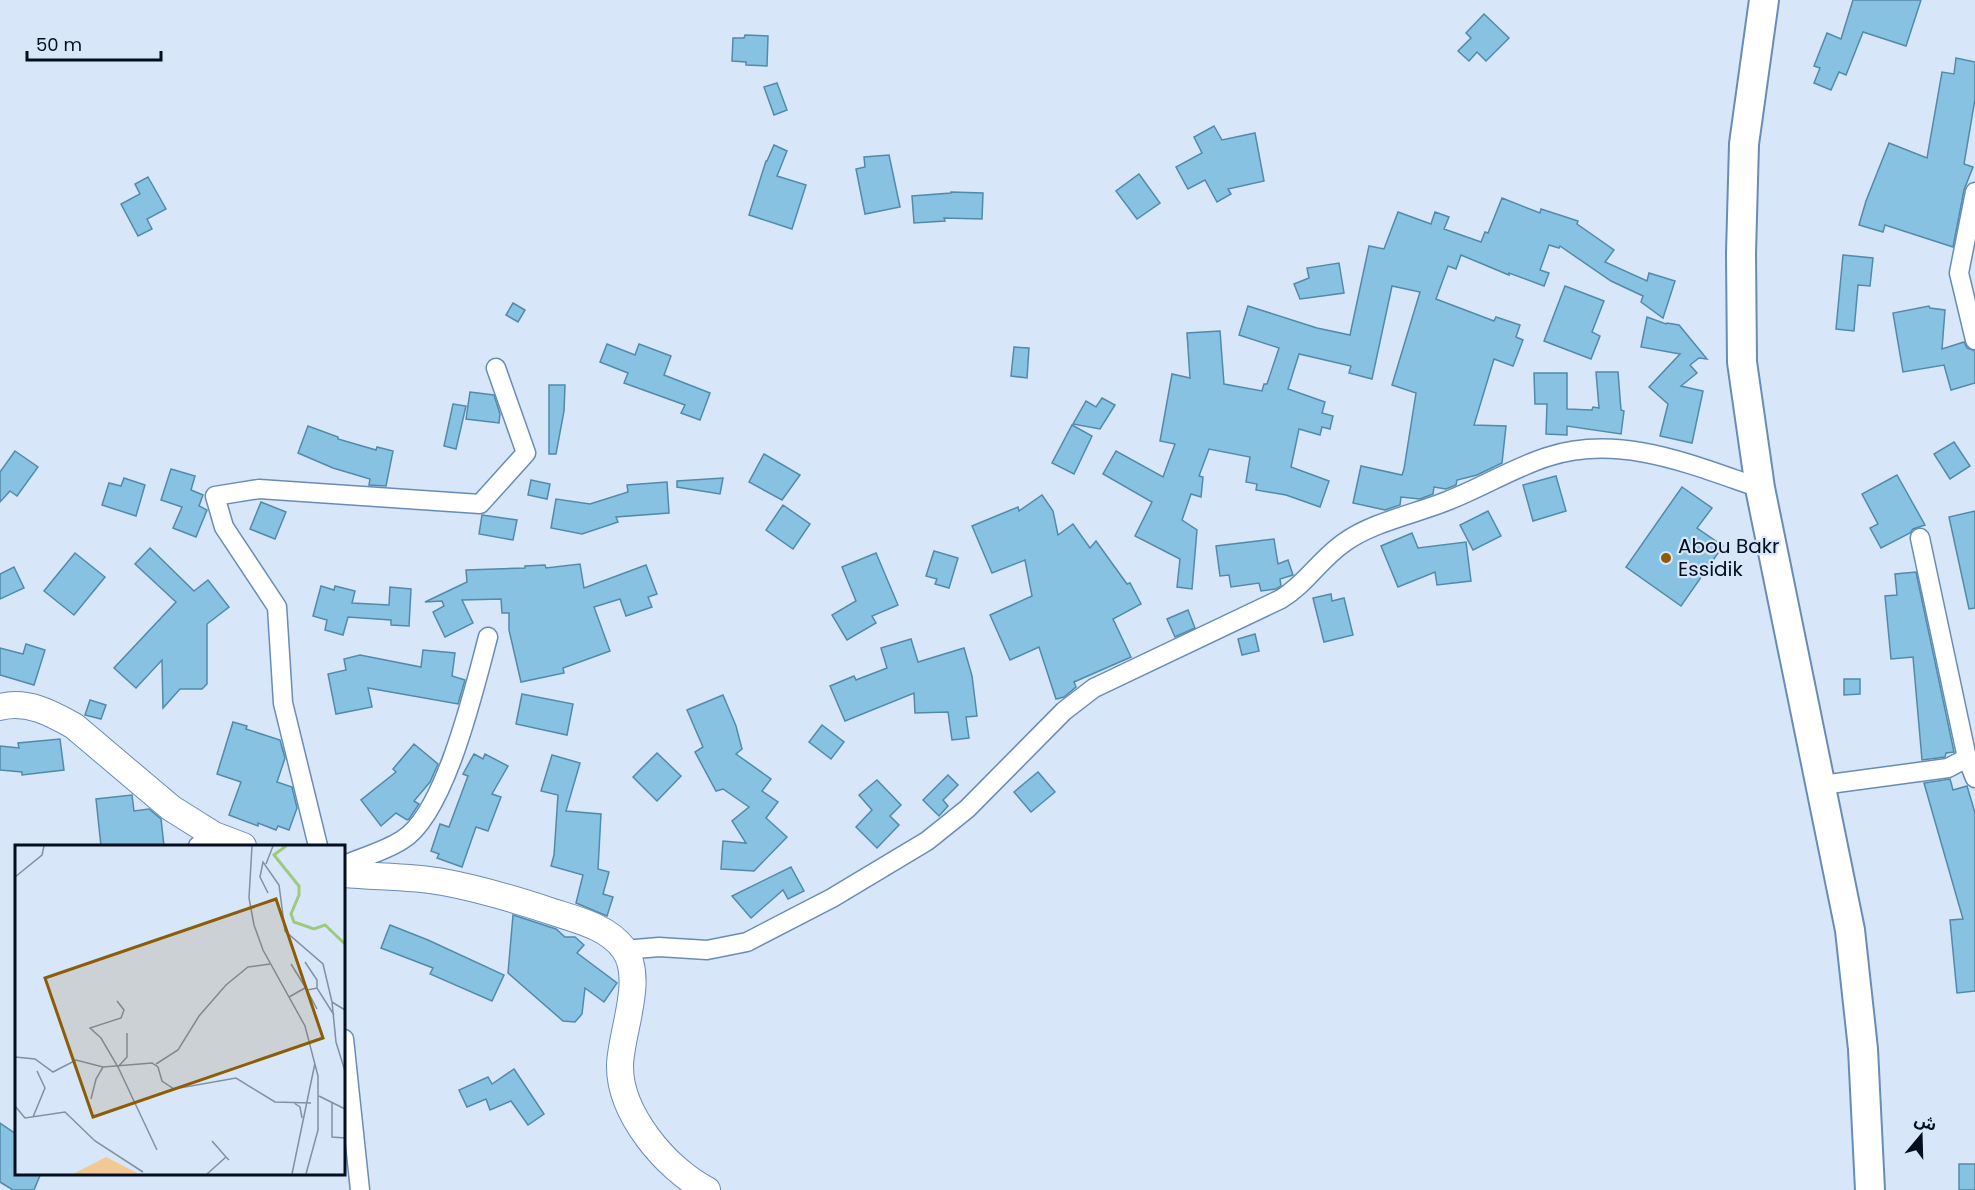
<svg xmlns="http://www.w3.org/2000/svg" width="1975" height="1190" viewBox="0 0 1975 1190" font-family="Poppins,'Noto Sans Arabic',sans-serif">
<rect width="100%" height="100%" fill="#d7e6f9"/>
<!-- building -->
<g fill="#88c2e3" stroke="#528aa9" stroke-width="1.5">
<path d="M1853 0H1921L1906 46 1863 32 1846 75 1839 72 1831 90 1814 83 1820 68 1814 66 1827 33 1841 39Z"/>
<path d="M1484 14 1509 38 1486 61 1477 52 1469 61 1458 51 1471 38 1466 33Z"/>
<path d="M745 35 768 36 767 66 746 65V62L732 61 733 38H744Z"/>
<path d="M1956 58 1975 62V99L1964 164 1973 167 1964 190 1953 247 1885 225 1883 232 1859 225 1866 201 1889 143 1927 158 1942 72 1954 74Z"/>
<path d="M777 83 787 110 774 115 764 87Z"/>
<path d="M1214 126 1222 140 1255 133 1264 181 1228 189 1231 194 1217 202 1205 180 1188 189 1176 167 1202 153 1194 137Z"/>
<path d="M774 145 787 151 777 176 806 185 792 229 749 215 766 161H767Z"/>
<path d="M889 155 900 207 865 214 856 169 865 167 864 157Z"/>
<path d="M1139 174 1160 203 1137 219 1116 191Z"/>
<path d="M148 177 166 209 147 219 152 229 138 236 121 204 140 194 135 184Z"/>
<path d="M951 192 983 193 982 219 944 218 945 221 914 223 912 196 951 193Z"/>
<path d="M1502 198 1540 213 1541 209 1578 221 1577 224 1614 250 1605 262 1647 281 1649 273 1675 281 1663 318 1641 302 1643 296 1611 281 1560 246 1559 248 1549 245 1540 270 1549 273 1544 286 1509 273V275L1461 255 1456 269 1448 266 1436 299 1494 321 1496 317 1520 325 1516 337 1523 340 1513 366 1494 359 1474 425 1506 426 1502 463 1477 475 1457 480 1456 485 1446 489 1434 487 1433 494 1420 499 1401 497 1400 505 1385 510 1353 503 1361 466 1402 475 1404 469 1416 393 1392 385 1420 292 1392 286 1372 379 1349 373 1351 366 1299 354 1288 389 1325 402 1322 413 1333 416 1330 429 1322 427 1320 435 1299 429 1291 467 1329 481 1320 507 1286 495 1256 490 1257 484 1246 482 1250 457 1209 449 1199 476 1203 477 1201 497 1191 494 1182 520 1197 530 1192 589 1177 587 1180 559 1135 536 1152 502 1103 474 1116 451 1163 477 1175 444 1160 441 1172 374 1190 378 1187 333 1220 331 1224 384 1262 391 1264 384H1267L1279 348 1239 335 1248 306 1317 328 1350 335 1369 246 1384 249 1398 212 1431 224 1435 212 1449 217 1444 229 1481 242 1485 232 1488 233Z"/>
<path d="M1843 255 1873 258 1870 286 1858 285 1854 331 1836 329Z"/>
<path d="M1339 263 1344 293 1300 299 1294 284 1309 278 1307 268Z"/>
<path d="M1565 286 1604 301 1592 332 1600 336 1591 359 1544 341Z"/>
<path d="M513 303 525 310 518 322 506 315Z"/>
<path d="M1929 306 1930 308 1945 310 1942 349 1964 342 1967 348 1975 351V383L1951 390 1944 365 1903 372 1893 313Z"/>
<path d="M1647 317 1666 324 1667 323 1679 325 1707 359 1699 358 1690 365 1697 373 1681 386 1703 391 1692 443 1660 436 1668 404 1649 387 1680 354 1641 347Z"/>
<path d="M607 344 635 355 639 344 671 356 664 375 710 393 700 420 681 413 685 405 624 383 628 373 600 362Z"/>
<path d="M1014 347 1029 348 1027 378 1011 376Z"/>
<path d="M1596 372H1618L1621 410 1624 411 1621 434 1567 426V435L1546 434 1547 404H1535L1534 373H1567V409L1592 410 1593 407 1599 408Z"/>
<path d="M549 385H565L564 411 556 454H549Z"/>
<path d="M470 392 494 395 500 414 499 423 466 419Z"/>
<path d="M1102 398 1115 405 1100 429 1073 424 1086 401 1096 407Z"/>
<path d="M453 404 466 406 456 449 444 446Z"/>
<path d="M1072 425 1092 436 1074 474 1052 463Z"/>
<path d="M308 426 338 437V439L376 450 377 447 393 451 386 486 369 485 370 479 333 468 298 453Z"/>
<path d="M1954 442 1970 466 1950 479 1934 454Z"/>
<path d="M15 451 38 467 17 496 10 491 0 502V472Z"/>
<path d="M764 454 800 475 782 500 749 482Z"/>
<path d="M171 469 195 476 191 490 203 495 199 506 207 510 196 537 173 528 182 507 161 500Z"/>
<path d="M1897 475 1925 525 1913 529 1910 533 1881 548 1870 528 1878 524 1862 494Z"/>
<path d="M1556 476 1566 511 1533 521 1523 485Z"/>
<path d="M124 478 145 485 136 516 102 505 109 483 121 486Z"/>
<path d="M723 478 720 494 677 487V481Z"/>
<path d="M531 480 550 484 547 499 528 495Z"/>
<path d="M667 482 669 513 616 517 618 522 582 534 551 528 556 499 590 504 628 492 627 485Z"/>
<path d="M1682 487 1712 508 1697 528 1723 546 1681 606 1626 567Z"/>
<path d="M1042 495 1053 511 1058 535 1073 524 1090 548 1096 541 1127 584 1130 583 1141 604 1113 619 1131 657 1074 682 1076 687 1064 697 1056 699 1039 647 1010 660 990 615 1032 596 1025 560 992 573 972 526 1018 507 1019 511Z"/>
<path d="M261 502 286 512 275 539 250 529Z"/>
<path d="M783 505 810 524 793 549 766 530Z"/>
<path d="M1488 511 1501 536 1473 550 1460 525Z"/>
<path d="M1975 511V608L1969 609 1949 517Z"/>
<path d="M482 515 517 520 513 540 479 534Z"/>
<path d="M1412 533 1418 548 1466 542 1471 581 1437 585 1435 572 1398 587 1381 546Z"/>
<path d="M1274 539 1278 564 1288 560 1293 575 1280 579 1281 586 1276 589 1261 591 1259 583 1231 587 1229 575 1220 576 1216 546Z"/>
<path d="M150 548 194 591 208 580 229 607 207 624V684L202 689H180L163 708 162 660 136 688 114 668 176 602 135 564Z"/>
<path d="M934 551 958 558 949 588 935 584 937 579 926 576Z"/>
<path d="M75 553 105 577 74 615 44 591Z"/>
<path d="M876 553 898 605 872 616 876 623 847 640 832 615 856 601 842 567Z"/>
<path d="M580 564 584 588 646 565 657 594 648 597 652 607 626 616 620 599 594 607 610 651 563 668 564 673 521 682 509 630V613H502L501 599 462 600 473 623 445 637 433 612 444 606 442 601 425 602 467 582 466 570 525 568V566L545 565 546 568Z"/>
<path d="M14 567 24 588 0 599V574Z"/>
<path d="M1916 572 1954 752 1946 753 1945 757 1922 760 1913 657 1891 659 1885 596 1897 595 1895 574Z"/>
<path d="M321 586 334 590 335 586 355 591 352 603 389 605 390 587 411 589 409 626 391 625V620L348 617 343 635 325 630 327 620 313 616Z"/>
<path d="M1331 594 1332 601 1344 598 1353 635 1324 642 1313 598Z"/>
<path d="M1188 610 1195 628 1175 637 1167 619Z"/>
<path d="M1255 634 1259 651 1242 655 1238 639Z"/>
<path d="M911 639 918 662 964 648 972 676 977 716 966 717 969 738 952 740 948 712 915 713 914 693 845 721 830 686 854 676 856 680 887 668 881 648Z"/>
<path d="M26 644 45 650 34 685 0 675V648L23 654Z"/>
<path d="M423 650 455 653 452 676 465 680 458 704 368 688 372 707 336 714 328 674 346 670 344 659 360 655 421 667Z"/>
<path d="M1844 679H1860V694L1844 695Z"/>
<path d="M522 694 573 704 567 735 516 724Z"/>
<path d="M723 695 736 726 742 749 736 754 771 779 762 791 778 802 766 818 787 837 754 871 721 869 723 841 746 843 732 821 749 807 723 789 716 791 695 752 703 747 687 710Z"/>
<path d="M90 700 106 705 101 719 85 715Z"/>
<path d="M233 722 247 726 246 729 280 740 285 758 277 782 292 787 297 808 289 830 278 826 276 830 258 823V826L229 815 241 782 217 774Z"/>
<path d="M822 725 844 742 831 759 809 742Z"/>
<path d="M60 739 64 770 22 775V772L0 770V746L19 748 18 743Z"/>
<path d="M414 744 438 764 430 782 414 801 419 804 409 819 407 820 396 813 381 826 361 800 396 772 393 769Z"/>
<path d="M657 753 681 776 657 801 633 777Z"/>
<path d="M474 754 483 759 485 754 508 766 492 794 501 797 488 831 476 827 462 867 437 858 439 854 431 851 440 824 449 827 468 776 463 774Z"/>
<path d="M552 755 580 763 566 811 601 814 598 869 609 872 603 894 613 897 607 916 576 903 583 875 551 866 554 855 558 795 541 791Z"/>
<path d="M1038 772 1055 792 1031 812 1014 792Z"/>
<path d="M948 775 958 785 943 800 948 806 939 816 923 800Z"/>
<path d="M1950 779 1953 790 1967 786 1975 813V991L1957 993 1950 920 1963 919 1924 783Z"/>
<path d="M877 780 901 805 890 816 899 825 877 848 856 827 872 810 859 795Z"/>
<path d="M132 795 134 811 149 809 161 819 164 846H101L96 799Z"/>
<path d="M791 867 804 891 788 899 783 890 751 918 732 896Z"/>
<path d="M513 915 556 929 565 937H575L584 945 577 953 617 983 604 1002 585 988 582 1014 575 1022 563 1021 508 973Z"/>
<path d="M390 925 428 940 504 975 492 1001 430 974 433 968 381 948Z"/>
<path d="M514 1069 544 1114 528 1125 511 1101 490 1110 486 1099 467 1107 459 1090 488 1077 492 1084Z"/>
<path d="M0 1123 16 1134V1173H41L34 1190H13L0 1182Z"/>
<rect x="1959" y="1164" width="16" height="26"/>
</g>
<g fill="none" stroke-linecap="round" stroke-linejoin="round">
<!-- street casing -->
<g stroke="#698cb7" stroke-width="21">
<g id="street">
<path d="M1975 192 1959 273 1975 340"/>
<path d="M1920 538 1967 758 1975 778"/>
<path d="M1822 785 1948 768 1967 758"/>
<path d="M198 846 214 835"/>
<path d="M318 846 283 703 277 607 224 527 215 496 259 489 480 504 526 453 496 368"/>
<path d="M344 865C363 857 385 851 402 840 445 815 475 686 488 637"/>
<path d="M624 950 659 947 707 950 747 942 832 898 927 841 967 809 1064 711 1094 688 1281 599C1306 584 1321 558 1345 542 1373 522 1415 514 1447 501 1481 488 1513 468 1547 457 1620 433 1692 465 1760 488"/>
<path d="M344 1039 360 1190"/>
</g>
</g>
<!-- secondary casing -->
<g stroke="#698cb7" stroke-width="28">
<g id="secondary">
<path d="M0 707C27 700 51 713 74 726L171 808 214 835 243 846"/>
<path d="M344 874C377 877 411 876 443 882 481 889 517 900 553 912 578 920 608 927 624 949 645 978 621 1032 620 1065 619 1113 666 1169 707 1190"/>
</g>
</g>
<!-- primary casing -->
<g stroke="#698cb7" stroke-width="32">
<path id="primary" d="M1764 0 1744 144 1741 253 1742 362 1760 488 1850 930 1863 1049 1870 1190"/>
</g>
<!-- street -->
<use href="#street" stroke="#fff" stroke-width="18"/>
<!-- secondary -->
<use href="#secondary" stroke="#fff" stroke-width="26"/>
<!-- primary -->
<use href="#primary" stroke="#fff" stroke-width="28"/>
</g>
<!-- markers -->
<circle fill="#8d5d06" stroke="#d7e6f9" stroke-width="2" cx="1666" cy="558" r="6"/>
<g text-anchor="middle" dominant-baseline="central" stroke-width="4.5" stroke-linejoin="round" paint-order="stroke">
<!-- poi labels -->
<g font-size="20" fill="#030f1f" stroke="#d7e6f9" text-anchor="start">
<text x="1678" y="546">Abou Bakr<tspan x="1678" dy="23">Essidik</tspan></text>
</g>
</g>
<!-- overview -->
<g transform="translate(15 845)">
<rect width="330" height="330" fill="#d7e6f9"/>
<path d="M91 312 122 328 58 329Z" fill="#f2c992"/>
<path fill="none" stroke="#9eca80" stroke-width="3" d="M271 1 259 10 284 41V50L276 69 279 77 299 84 310 80 330 99"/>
<path fill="none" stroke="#8290a2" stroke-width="1.5" d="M237 1 234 53 239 80 248 105 290 181 303 231V285L291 329M251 19 258 1M0 32 27 10 29 1M253 48 245 32 248 17 264 40 270 86 308 119 317 157M290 117 302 135V143M276 119 292 145M274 152 290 143M102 156 109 165 106 173 75 183 86 193 103 222 142 305M302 164 292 145 302 143 319 170M330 165 317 157 321 197 330 226M0 212 20 214 38 227 61 215 88 222 137 218 143 222 147 236 159 244 221 233 260 257 296 258M141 219 163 205 184 171 211 140 233 122 255 119M103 222 112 212V188M304 251 330 264M76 254 81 234 88 222M279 258 285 262 287 273M317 258V292L330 293M0 261 10 273 50 267 80 296 128 327M18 272 30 243 22 226M197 296 211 312M192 329 211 312 214 315M277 329 300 218"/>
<path fill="#8d5d06" fill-opacity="0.15" stroke="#8d5d06" stroke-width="3" d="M261 54 308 193 78 272 30 133Z"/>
<rect width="330" height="330" fill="none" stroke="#030f1f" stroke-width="3"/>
</g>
<!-- north arrow -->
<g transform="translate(1921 1136) rotate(19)" stroke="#d7e6f9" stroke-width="4.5" paint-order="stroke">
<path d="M0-4.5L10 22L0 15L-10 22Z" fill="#030f1f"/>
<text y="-9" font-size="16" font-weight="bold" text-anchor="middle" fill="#030f1f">ش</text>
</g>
<!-- scale -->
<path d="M27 51v9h134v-9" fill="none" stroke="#030f1f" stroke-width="3"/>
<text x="36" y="51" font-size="18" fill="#030f1f" stroke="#d7e6f9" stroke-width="4.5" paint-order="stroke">50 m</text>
</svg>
